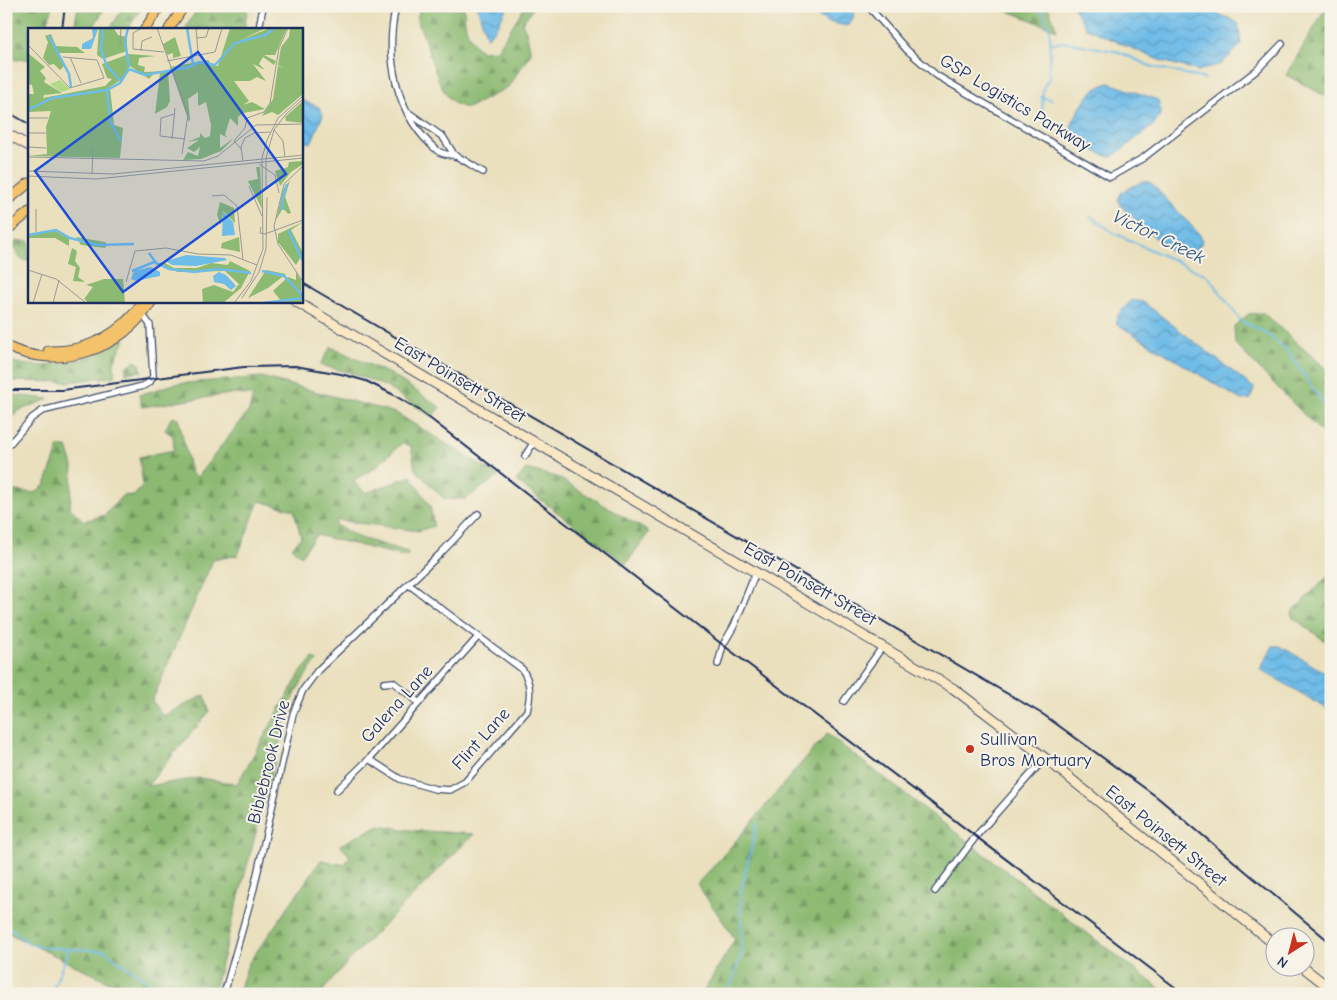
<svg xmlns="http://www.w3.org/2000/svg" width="1337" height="1000" viewBox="0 0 1337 1000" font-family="'Comic Neue',sans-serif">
<defs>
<pattern id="forest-firs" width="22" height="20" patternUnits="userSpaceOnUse" patternTransform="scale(1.25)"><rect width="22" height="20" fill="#8cba72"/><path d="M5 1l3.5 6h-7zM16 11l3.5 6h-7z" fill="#729861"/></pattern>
<pattern id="water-waves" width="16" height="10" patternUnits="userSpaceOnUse" patternTransform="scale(1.25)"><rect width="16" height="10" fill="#6ebce8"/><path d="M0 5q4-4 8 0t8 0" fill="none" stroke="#5a99bf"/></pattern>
</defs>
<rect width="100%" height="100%" fill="#f7f3e8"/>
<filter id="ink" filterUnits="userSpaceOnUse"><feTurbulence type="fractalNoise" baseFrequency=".02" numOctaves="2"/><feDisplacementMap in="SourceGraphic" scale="10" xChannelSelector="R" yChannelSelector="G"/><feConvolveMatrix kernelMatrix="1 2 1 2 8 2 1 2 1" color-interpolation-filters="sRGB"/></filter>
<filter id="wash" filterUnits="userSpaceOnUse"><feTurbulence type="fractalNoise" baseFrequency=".0096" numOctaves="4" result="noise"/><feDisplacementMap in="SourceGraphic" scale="20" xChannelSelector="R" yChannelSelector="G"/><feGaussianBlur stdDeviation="1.12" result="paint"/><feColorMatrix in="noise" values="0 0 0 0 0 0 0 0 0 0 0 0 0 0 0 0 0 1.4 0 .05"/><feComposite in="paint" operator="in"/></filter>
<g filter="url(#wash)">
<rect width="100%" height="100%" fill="#eae0bd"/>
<!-- forest -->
<g fill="url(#forest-firs)" stroke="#547468">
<path d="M6 6H53L48 20 49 29H29V59L16 60 6 55Z"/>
<path d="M78 6H106L92 29H74Z"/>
<path d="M124 6H143L128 29H110Z"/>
<path d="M199 6H248L244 29H185Z"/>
<path d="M420 6H464C464 25 467 39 482 51L497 50 525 6H535L522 23 526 31 531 53 508 87 468 108C464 107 457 106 454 103 435 88 429 43 417 21Z"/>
<path d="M1002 6H1048L1057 30 1003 9Z"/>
<path d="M1327 6H1331V99L1286 75Z"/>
<path d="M16 241H29V261L21 259 13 248Z"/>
<path d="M1263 313 1331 373V442L1235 344 1234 326 1249 314Z"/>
<path d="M125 339 114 362 115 376 68 382 6 381V360C52 374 85 360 125 339Z"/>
<path d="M331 347 392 375 440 407 432 417 385 386 351 373 320 365Z"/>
<path d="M135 361 140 364 142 371 126 373V367Z"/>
<path d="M261 377 396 413 499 476 465 499H444L415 469 411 446 402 443 377 466 353 481 366 493 411 476 430 506 434 526 418 531 337 520 335 525 360 538 408 552 407 557 316 535 301 556 292 548 301 537 294 510 259 501 238 555 213 560 152 701 163 716 205 695 209 712 147 786 200 778 237 784 301 672 313 658 317 661C303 677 295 692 288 712L213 994H134L6 932V494L15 491 35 493 45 485 59 447H67L73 466 70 508 84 521 105 515 123 495 134 496 143 485 139 457 174 450 173 436 165 430 171 418 178 417 191 473 197 477 249 411 253 395 230 394 142 407 139 395 174 384Z"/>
<path d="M6 394 49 399 18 411 6 424Z"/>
<path d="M526 469 557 477 649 532 626 564 516 481Z"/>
<path d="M1331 573V640L1325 641 1292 617V612Z"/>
<path d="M827 734 1167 994H702L735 939 697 884C743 836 782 783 827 734Z"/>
<path d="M379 825 409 830 474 834 350 959 320 994H238L248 964 321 860 345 865 350 856 340 845Z"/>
</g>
<!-- water -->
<g fill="url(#water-waves)" stroke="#4476a3">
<path d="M477 6H507L498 25 487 38Z"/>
<path d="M804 6H851L854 9 853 19 848 26 827 22Z"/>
<path d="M1073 6C1119 6 1200 0 1238 23L1241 45 1221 64 1198 71 1159 60 1086 28Z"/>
<path d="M1109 83 1158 100 1161 112 1154 125 1112 157C1102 156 1077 143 1072 134 1067 126 1085 99 1092 92 1097 88 1103 85 1109 83Z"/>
<path d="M301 100 319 107 323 115 311 143 301 140Z"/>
<path d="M1141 182H1150L1200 235 1202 242 1195 252 1187 257 1171 252 1121 206 1118 200 1121 193Z"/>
<path d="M1132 300 1143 302 1254 388 1251 399 1241 400 1117 324V316Z"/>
<path d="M1273 646H1280L1331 676V711L1260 669Z"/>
</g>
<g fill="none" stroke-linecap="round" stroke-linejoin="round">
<!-- stream -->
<g stroke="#6ebce8" stroke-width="2">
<path d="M1039 6 1050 29V43L1049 78 1043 88 1042 111"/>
<path d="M1050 43 1066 42 1119 52 1150 66 1205 79"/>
<path d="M1041 97 1052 100"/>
<path d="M1090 216 1114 233 1208 276 1241 321 1262 331 1287 350 1331 415"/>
<path d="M6 924 29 944 40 947 105 951 150 983 176 994"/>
<path d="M51 994 69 950"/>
<path d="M728 994 742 952 740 895 757 824"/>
</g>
</g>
</g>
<g filter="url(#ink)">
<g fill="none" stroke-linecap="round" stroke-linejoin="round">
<!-- minor casing -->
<g stroke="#3a4a6c" stroke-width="8">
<g id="minor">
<path d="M396 6C384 57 396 117 438 151 443 155 450 154 456 156 465 160 474 167 483 172"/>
<path d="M868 6 907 50 936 75 1110 177 1143 158 1257 70 1282 44"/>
<path d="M259 29 263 6"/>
<path d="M409 113 443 137 455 156"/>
<path d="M6 448 32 418 42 411 143 386 150 382 153 376 150 325 141 312"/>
<path d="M525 456 534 442"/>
<path d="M718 664 723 645 734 626 756 572"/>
<path d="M384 683 393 682 418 702"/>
<path d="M844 701 883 646"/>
<path d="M369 759 400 779 435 789 450 790 465 782 527 711C531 694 531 683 522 669L408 584"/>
<path d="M337 790 369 759 478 637"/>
<path d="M935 891 977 835 1045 758"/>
<path d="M224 994 254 888 293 714 303 690 318 670 440 554 478 514"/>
</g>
</g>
<!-- secondary casing -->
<g stroke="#3a4a6c" stroke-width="11">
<g id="secondary">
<path d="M6 133 29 146"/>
<path d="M295 301 954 689 1045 758 1274 944"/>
<path d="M1304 968 1331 989"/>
</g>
</g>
<!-- primary casing -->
<g stroke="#3a4a6c" stroke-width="11">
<g id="primary">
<path d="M145 29 160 6"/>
<path d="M169 29 184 6"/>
<path d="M6 202 29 183"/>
<path d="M6 231 29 212"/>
<path d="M6 346C58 372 123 350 152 301"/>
<path d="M48 351C87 352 122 334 143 301"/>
</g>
</g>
<!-- minor -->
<use href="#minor" stroke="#fff" stroke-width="5.5"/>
<!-- secondary -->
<use href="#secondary" stroke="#fae7c3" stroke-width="9"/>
<!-- primary -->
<use href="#primary" stroke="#f3c26a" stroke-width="9"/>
<!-- rail -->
<g stroke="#1b2f5e" stroke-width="2">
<path d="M62 29 65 6"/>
<path d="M6 111 29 124"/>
<path d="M301 282 1044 715 1157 797 1331 943"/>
<path d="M6 390H62L244 367 295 366 341 374 366 381 392 394 419 410 723 645 1184 994"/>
</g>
</g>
</g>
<!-- markers -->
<circle fill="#c8321e" stroke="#f7f3e8" stroke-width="2" cx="970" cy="749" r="5"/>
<g text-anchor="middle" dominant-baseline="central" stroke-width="4" stroke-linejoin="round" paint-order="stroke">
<!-- street labels -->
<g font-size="18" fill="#1b2f5e" stroke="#f7f3e8">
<text transform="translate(1015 103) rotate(31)">GSP Logistics Parkway</text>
<text transform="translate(460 380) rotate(31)">East Poinsett Street</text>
<text transform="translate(810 584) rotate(30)">East Poinsett Street</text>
<text transform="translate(397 704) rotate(-48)">Galena Lane</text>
<text transform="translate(481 739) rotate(-48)">Flint Lane</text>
<text transform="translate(269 762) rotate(-76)">Biblebrook Drive</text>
<text transform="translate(1166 836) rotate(39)">East Poinsett Street</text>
</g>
<!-- poi labels -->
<g font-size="18" fill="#1b2f5e" stroke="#f7f3e8" text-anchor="start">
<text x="980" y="739">Sullivan<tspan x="980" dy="21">Bros Mortuary</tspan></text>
</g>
<!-- water labels -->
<g font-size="19" font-style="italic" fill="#305280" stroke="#f7f3e8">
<text transform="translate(1159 237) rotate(26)">Victor Creek</text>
</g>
</g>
<!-- overview -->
<g transform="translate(28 28)">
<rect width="275" height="275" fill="#eae0bd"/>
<path d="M71 0 86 1 90 7 99 9V23L75 31 69 27ZM202 0 236 1 213 12 242 0H259L247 27H236L248 33 246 37 235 29 231 36 237 42 225 36 238 53 229 49 222 53H206L221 73 215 77 224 74 237 81 215 85 210 89V98L202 90 197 107 200 110 192 106V120L206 110 193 123 173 131 155 132 160 124 170 128 172 119 166 124 159 120 171 112 159 114 172 109V105L177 110 182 108 183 97 178 74 170 78V64L160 71 162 91 161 94 142 39 180 32 185 38H190ZM262 0H275V66L250 87 244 84 234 88 245 71 250 38 255 40 250 37 253 19 261 9ZM23 6 28 18 49 19 57 25H31L37 37 32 42 26 36 21 37 15 30 20 14 17 8ZM147 9 153 28 145 30V25L139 27 135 16ZM0 25 17 39 12 43 18 50 16 54 34 65 16 67 15 70 77 58 84 51 79 50 74 36 101 26 127 28 111 30 110 37 117 39 116 44 140 43 142 73 139 79 127 86 132 45H126L121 51 102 38 94 51 82 59 86 97 95 100 92 130 0 128 19 126 18 99 23 83 0 84V66H6L4 57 0 56ZM275 73V95L258 93 257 89ZM275 133V136L263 144 252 158 247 143 260 139 261 134ZM228 139H232L234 181 220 153 230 151ZM262 152 257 169 263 185 260 186 255 180 248 192 255 162ZM192 174 206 180 207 195 195 183 193 197 189 187ZM275 194 263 202 275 225 268 237 250 214V206ZM25 202 41 209V218L27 210H0L4 206ZM48 209 77 214 79 216 77 220 53 217ZM211 209 212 224 193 220 194 215ZM44 220 49 223 47 233 52 240 50 249 57 254 45 253 48 239 40 236ZM202 233 222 243 213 260 195 275H175L174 261 186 257 205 264 211 256 197 243 150 244 127 236 135 234 146 240H169L183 235 200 237ZM238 242 258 246 240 260 220 270ZM268 244 273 252V275H255L245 263 260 249 268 252ZM76 251H95L97 275H61L56 271 65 259 58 257Z" fill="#8cba72"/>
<path d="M32 52 42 61 40 62 33 64 22 56Z" fill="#b0da85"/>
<path d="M64 0 70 1 63 21H54V16L65 10ZM195 184 205 194 207 207 194 208ZM158 227 197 230 199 232 168 238 144 237 138 233ZM123 239 132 244V248L108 253 103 251 106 243ZM191 244 198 247 208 258 203 262 196 256 186 254 185 248Z" fill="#6ebce8"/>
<path fill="none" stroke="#6ebce8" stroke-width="2.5" d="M75 0 73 22 79 38 93 53M100 0 97 13 101 39M159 0 165 36M21 8 41 46 43 59M101 41 117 47 161 39 171 34 187 37 207 15 237 7 247 0M79 62 82 93 93 113M0 82 24 70 79 62 92 55 101 41M255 182 254 172 259 156M260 202 275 233M0 207 28 202 42 210 70 217 106 216M121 225 128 235 141 241 166 244 191 241 223 245M104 243 126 234M234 243 256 248 275 268M235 275 275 270"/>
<path fill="none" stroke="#979997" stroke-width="1" d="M114 0 105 5V21L136 24M129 0 160 87 154 126M168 0 170 25M169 10 178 9 181 0M0 17 42 60 76 50 69 32 35 29M92 18 93 0M113 23 114 13 124 9M42 29 53 55M139 33 187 24 194 0M146 86 133 90 132 108 157 111M0 90H20M246 102 255 113 257 129M0 105H18M144 111 147 80M0 119 18 120M213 121 206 113 217 100 219 90 236 84 242 75 251 20 260 0M0 129 176 133 190 128 228 97 275 96M215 133 213 119 217 110 226 105 242 104M231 136 247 147 251 165M275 138 256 156 246 198 250 216 275 254M0 143 85 146 275 127M64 146 65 120M0 148 68 151 275 130M221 158 234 188M238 159V130L246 102 258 86 275 71M184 168 196 167 209 178 215 231M233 199 232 205 237 206 275 192M8 204V181M0 242 28 251 58 275M98 254 107 223 138 220 170 226 203 227 229 237M214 270 231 244 238 221 239 169M5 275 14 246M25 275 31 252M206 275 223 253 235 221 234 130 239 112 250 90 275 68"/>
<path fill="#1d4ed8" fill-opacity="0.15" stroke="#1d4ed8" stroke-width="2.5" d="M170 24 258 146 95 264 7 143Z"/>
<rect width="275" height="275" fill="none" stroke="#1b2f5e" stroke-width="2.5"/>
</g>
<!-- margin -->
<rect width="1337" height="1000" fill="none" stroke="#f7f3e8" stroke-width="25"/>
<!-- north arrow -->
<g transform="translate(1290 952) rotate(216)"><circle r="24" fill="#f7f3e8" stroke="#9fa5b1"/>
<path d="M0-4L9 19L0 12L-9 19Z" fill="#c8321e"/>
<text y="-8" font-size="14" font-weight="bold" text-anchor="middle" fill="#1b2f5e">N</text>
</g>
</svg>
